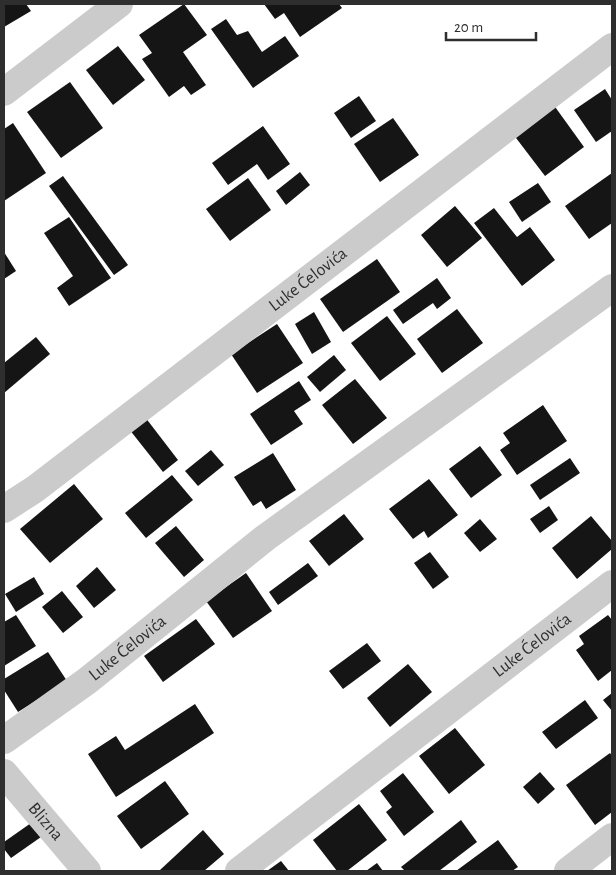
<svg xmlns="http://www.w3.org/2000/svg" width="616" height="875" viewBox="0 0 616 875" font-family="'Alegreya Sans',sans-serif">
<rect width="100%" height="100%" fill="#fff"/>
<!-- building -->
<g fill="#151515">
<path d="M4 4H26L31 11 4 27Z"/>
<path d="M184 4 207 35 183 52 206 85 191 95 184 86 169 97 142 59 152 53 139 35Z"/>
<path d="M264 4H339L342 8 300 37 284 13 275 19Z"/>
<path d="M226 19 237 35 248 31 262 52 285 36 299 56 253 88 211 29Z"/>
<path d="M118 46 145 80 113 105 86 70Z"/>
<path d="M70 82 103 128 61 158 27 112Z"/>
<path d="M605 89 612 100V131L596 142 574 110Z"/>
<path d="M359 96 376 121 351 138 334 113Z"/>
<path d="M553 104 584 147 545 176 513 134Z"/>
<path d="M393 118 419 155 380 182 354 144Z"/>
<path d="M13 123 46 173 4 201V129Z"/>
<path d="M263 126 290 164 268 180 257 164 228 185 212 163Z"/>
<path d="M300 172 310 185 286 205 276 191Z"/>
<path d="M612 173V223L589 239 565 206Z"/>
<path d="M63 176 128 265 114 275 49 186Z"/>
<path d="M248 178 271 210 230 241 206 209Z"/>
<path d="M538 183 551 202 522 222 509 202Z"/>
<path d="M455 206 482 238 447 267 421 235Z"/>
<path d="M494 208 517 237 530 227 555 260 522 286 474 223Z"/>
<path d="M69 217 111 278 69 306 57 288 73 276 44 233Z"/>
<path d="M4 252 16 271 4 279Z"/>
<path d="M377 259 400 292 343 332 320 299Z"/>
<path d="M437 278 451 298 437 309 433 303 403 324 393 310Z"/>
<path d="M457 309 483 343 442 373 417 339Z"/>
<path d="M314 312 331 342 312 354 295 324Z"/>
<path d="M387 316 416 354 380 381 351 343Z"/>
<path d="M277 324 303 363 257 393 231 354Z"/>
<path d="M36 337 50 354 4 393V363Z"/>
<path d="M334 355 346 370 320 392 307 377Z"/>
<path d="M355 379 387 418 353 444 322 405Z"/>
<path d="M299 381 311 400 294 411 303 424 271 445 250 414Z"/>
<path d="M543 405 567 441 517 475 500 450 510 443 503 433Z"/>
<path d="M145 417 178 460 163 472 129 429Z"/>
<path d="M480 446 502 475 471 498 449 469Z"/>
<path d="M211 450 224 465 198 486 185 471Z"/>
<path d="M273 453 296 490 266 509 261 501 253 506 234 477Z"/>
<path d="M570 458 580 473 540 500 530 485Z"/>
<path d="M172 475 193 500 146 538 125 513Z"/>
<path d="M429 479 458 515 428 538 424 531 413 539 389 509Z"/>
<path d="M74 484 103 519 50 563 20 529Z"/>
<path d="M549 506 558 520 540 533 530 519Z"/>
<path d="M344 514 364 539 329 566 309 541Z"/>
<path d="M591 516 612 541V549L577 579 552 548Z"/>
<path d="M480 519 497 539 480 552 464 533Z"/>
<path d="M176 526 204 560 184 577 155 543Z"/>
<path d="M430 552 449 577 433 589 414 563Z"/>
<path d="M308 563 318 576 278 605 269 592Z"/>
<path d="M97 567 116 590 94 608 76 586Z"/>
<path d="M246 573 272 611 233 638 206 601Z"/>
<path d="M34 577 44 594 16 612 5 594Z"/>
<path d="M62 591 83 617 63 633 42 607Z"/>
<path d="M16 615 36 646 4 666V622Z"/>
<path d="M608 615 612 620V670L598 681 576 650 584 644 579 636Z"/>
<path d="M196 619 215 644 163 682 144 656Z"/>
<path d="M367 643 381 661 343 689 329 671Z"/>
<path d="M48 652 67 681 18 712 4 690V679Z"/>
<path d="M408 664 432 692 390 727 367 698Z"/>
<path d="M612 693V711L603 700Z"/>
<path d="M585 700 598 718 556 749 542 732Z"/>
<path d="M195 704 214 733 116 797 88 754 116 736 125 750Z"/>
<path d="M455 728 485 765 449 794 419 756Z"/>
<path d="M610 753 612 756V812L595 825 566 785Z"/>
<path d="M540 772 555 789 538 804 523 787Z"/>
<path d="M403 773 434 812 404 836 386 812 392 807 380 791Z"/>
<path d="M165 781 189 814 141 849 117 816Z"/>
<path d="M359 804 387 840 347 871H337L313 840Z"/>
<path d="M461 820 477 842 439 871H405L401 867Z"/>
<path d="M31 823 41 837 11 858 4 849V842Z"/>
<path d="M203 830 224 854 204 871H161L160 870Z"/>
<path d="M498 840 518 867 512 871H456Z"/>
<path d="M281 861 289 871H267Z"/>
<path d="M377 863 383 871H366Z"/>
</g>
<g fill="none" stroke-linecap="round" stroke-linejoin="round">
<!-- minor -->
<g stroke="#cbcbcb" stroke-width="28">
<path d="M4 92 119 4"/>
<path id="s1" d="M4 509 35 489 612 47"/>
<path id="s2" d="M4 740 87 681 265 538 612 288"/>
<path id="s3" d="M4 773 87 871"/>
<path id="s4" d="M239 871 612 584"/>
<path d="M568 871 612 837"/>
</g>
</g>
<g text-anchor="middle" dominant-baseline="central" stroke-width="5" stroke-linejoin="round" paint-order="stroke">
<!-- street labels -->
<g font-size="18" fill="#2e2e2e" stroke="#fff">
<text stroke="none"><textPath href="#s1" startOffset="381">Luke Ćelovića</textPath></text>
<text stroke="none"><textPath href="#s4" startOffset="370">Luke Ćelovića</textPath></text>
<text stroke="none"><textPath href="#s2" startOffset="154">Luke Ćelovića</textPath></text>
<text stroke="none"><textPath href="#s3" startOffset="64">Blizna</textPath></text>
</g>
</g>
<!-- border -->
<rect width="616" height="875" fill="none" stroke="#2e2e2e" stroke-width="10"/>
<!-- scale -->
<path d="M446 32v8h90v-8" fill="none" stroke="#2e2e2e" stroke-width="2.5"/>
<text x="454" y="32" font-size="15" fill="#2e2e2e" stroke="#ffffff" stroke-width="4" paint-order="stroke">20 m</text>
</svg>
